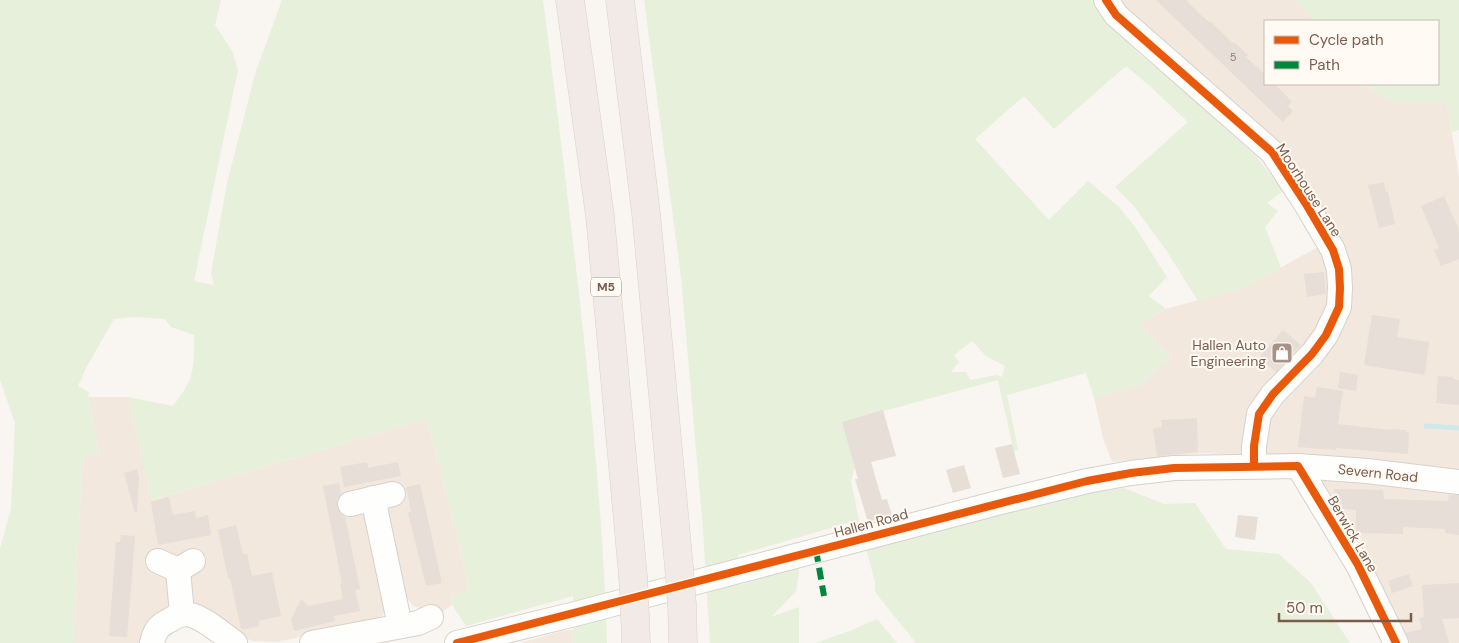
<svg xmlns="http://www.w3.org/2000/svg" width="1459" height="643" viewBox="0 0 1459 643" font-family="'DM Sans',sans-serif">
<rect width="100%" height="100%" fill="#f9f5f0"/>
<!-- residential -->
<g fill="#f2e8de">
<path d="M1116 0H1293L1309 14 1315 21H1265V84H1363L1393 103H1447L1459 177V643H1406L1365 548 1308 459 1203 453 1112 462 1103 438 1094 398 1142 384 1171 357 1139 324 1166 309 1248 286 1339 235 1282 154Z"/>
<path d="M88 397H128L152 500 427 419 461 551 469 591 451 595 452 605 442 612 427 610 413 606 407 598 401 585 387 603 383 615 375 620 277 642 253 641 237 635 194 606 142 643H73L82 467 85 456 99 453Z"/>
<path d="M573 630V643H521L561 631Z"/>
</g>
<!-- green -->
<g fill="#e7f0db" fill-rule="evenodd">
<path d="M0 0H221L215 25 232 51 238 70 194 281 214 285 211 273 227 183 255 74 282 0H543C557 110 571 220 583 330 594 434 604 538 607 643H573V596L466 626 452 605 451 595 469 591 461 551 427 419 151 500 128 397 173 406C195 378 194 369 194 335L171 327 165 319 133 317 114 319 87 366 78 386 89 392 88 397 99 453 85 456 82 467 73 643H0V548L11 509 15 423 0 380Z"/>
<path d="M644 0H1091L1107 21 1138 53 1171 79 1256 156 1283 191 1267 203 1278 211 1265 227 1281 268 1248 286 1198 301 1166 250 1133 205 1115 187 1188 122 1152 88 1126 66 1054 129 1024 96 975 139 1049 220 1088 181 1119 207 1133 224 1167 277 1149 296 1166 309 1139 324 1171 357 1142 384 1094 398 1086 373 1007 395 1018 449 1014 452 998 380 843 422 855 467 851 481 860 525 850 527 848 523 738 555 740 585 800 565 796 591 771 617 799 607V643H710L703 530 681 277ZM972 341 986 356 1005 366 1002 377 997 375 970 380 966 372H951L959 362 954 355Z"/>
<path d="M1293 0H1459V130L1452 132 1447 103H1393L1363 84H1438V21H1315L1309 14Z"/>
<path d="M1124 488 1164 504 1195 503 1226 549 1279 554 1311 583 1350 643H916L875 592V582L866 548 1072 496Z"/>
<path d="M877 619 897 643H815L852 630Z"/>
</g>
<g fill="none" stroke-linecap="round" stroke-linejoin="round">
<!-- stream -->
<path stroke="#d0e8ea" stroke-width="5" d="M1426 426 1459 428"/>
</g>
<!-- building -->
<g fill="#e6ded7">
<path d="M1156 0H1186L1203 17 1209 22 1210 21 1233 43 1234 42 1248 55 1246 57 1265 74V84H1275L1292 102 1288 106 1293 111 1283 122Z"/>
<path d="M1384 182 1386 192H1388L1395 224 1379 228 1368 185Z"/>
<path d="M1444 196 1459 230V259L1441 266 1434 250 1439 248 1421 206Z"/>
<path d="M1324 272 1326 294 1307 297 1304 274Z"/>
<path d="M1372 315 1400 319 1397 337 1429 342 1425 375 1364 365Z"/>
<path d="M1283 330 1301 345 1276 372 1259 358Z"/>
<path d="M1340 372 1358 375 1356 391 1338 388Z"/>
<path d="M1438 376 1454 377V379L1459 380V405L1436 403Z"/>
<path d="M1317 387 1343 391 1338 424 1391 430V429L1407 430 1406 432H1409L1408 454 1336 448V450L1298 447 1304 396 1315 398Z"/>
<path d="M883 410 896 456 871 462 882 500 887 499 892 515 868 522 855 479H858L842 422Z"/>
<path d="M1197 418 1198 452 1157 456 1153 429 1162 427 1161 420Z"/>
<path d="M1012 444 1020 474 1003 478 995 448Z"/>
<path d="M367 462 368 468 398 462 401 476 344 487 340 467Z"/>
<path d="M964 465 971 488 953 493 946 470Z"/>
<path d="M137 469 139 478 137 512 135 513 124 473Z"/>
<path d="M339 483 341 494 337 500V507L340 513 345 517 360 589 355 590 360 611 334 616 335 621 294 631 291 620 301 599 308 606 343 599 340 584 342 583 323 486Z"/>
<path d="M420 484 442 583 426 586 408 513 411 512 406 487Z"/>
<path d="M1333 489 1383 490 1384 499 1448 501 1449 495H1459V535L1445 533V529L1403 527V534L1356 533V510L1343 509Z"/>
<path d="M169 497 173 515 195 511 196 518 208 515 211 535 158 545 151 502Z"/>
<path d="M1238 515 1258 517 1255 540 1235 537Z"/>
<path d="M236 525 243 554H247L252 576 272 572 281 616 258 621 259 626 245 629H241L230 578H228L218 530Z"/>
<path d="M121 535 135 536 127 637 109 636 116 542H120Z"/>
<path d="M1409 574 1413 586 1392 593 1388 581Z"/>
<path d="M1459 583V618L1442 619 1449 643H1410L1406 633 1422 629 1419 618 1424 617 1422 585Z"/>
</g>
<g fill="none" stroke-linecap="round" stroke-linejoin="round">
<!-- minor casing -->
<g stroke="#d7d1cb" stroke-width="26">
<g id="minor">
<path d="M1106 0 1116 15 1272 152 1306 204 1333 250 1339 269 1340 288 1339 307 1326 335 1312 354 1273 394 1259 414 1254 446V466"/>
<path d="M1298 466 1358 565 1396 643"/>
<path d="M373 498 400 626"/>
<path d="M350 504 393 494"/>
<path d="M158 561 178 570 193 561"/>
<path d="M178 570 182 614"/>
<path d="M152 643C155 630 158 626 170 620 173 618 177 616 181 615 196 610 222 634 235 643"/>
<path d="M312 643 418 623 431 617"/>
<path d="M457 643 575 614 1005 501 1087 481 1131 473 1174 468 1298 466 1367 471 1459 482"/>
</g>
</g>
<!-- highway casing -->
<g stroke="#dad1cc" stroke-width="29">
<g id="highway">
<path d="M570 0 600 216 633 576"/>
<path d="M620 0 646 213 679 567"/>
<path d="M682 605 683 643"/>
<path d="M635 616 636 643"/>
</g>
</g>
<!-- minor -->
<use href="#minor" stroke="#fefefd" stroke-width="24"/>
<!-- highway -->
<use href="#highway" stroke="#f2eae7" stroke-width="28"/>
<!-- highway-bridge casing -->
<g stroke="#dad1cc" stroke-width="29" stroke-linecap="butt">
<g id="highway-bridge">
<path d="M679 567 682 605"/>
<path d="M633 576 635 616"/>
</g>
</g>
<!-- highway-bridge -->
<use href="#highway-bridge" stroke="#f2eae7" stroke-width="28"/>
<!-- quiet -->
<path stroke="#00873e" stroke-width="6" stroke-dasharray="12 6" stroke-linecap="butt" d="M816 550 824 596"/>
<!-- cycleway casing -->
<g stroke="#fffaf3" stroke-width="11">
<g id="cycleway">
<path d="M1106 0 1116 15 1272 152 1306 204 1333 250 1339 269 1340 288 1339 307 1326 335 1312 354 1273 394 1259 414 1254 446V466"/>
<path d="M457 643 1087 481 1131 473 1174 468 1298 466 1358 565 1396 643"/>
</g>
</g>
<!-- cycleway -->
<use href="#cycleway" stroke="#e8590c" stroke-width="8"/>
</g>
<!-- icons -->
<defs>
<g id="shop-square" transform="scale(1.125)"><rect x="-9" y="-9" width="18" height="18" rx="4" fill="#a69286" stroke="#fffaf3"/><path d="M-5-2.5h2.3a2.7 3.5 0 0 1 5.4 0H5L5.5 6h-11ZM-1.5-2.5h3a1.5 2.3 0 0 0-3 0Z" fill="#fff"/></g>
</defs>
<g fill-rule="evenodd">
<use href="#shop-square" x="1282" y="353"/>
</g>
<g text-anchor="middle" dominant-baseline="central" stroke-width="4" stroke-linejoin="round" paint-order="stroke">
<!-- number labels -->
<g font-size="11" fill="#977e72">
<text x="1233" y="57">5</text>
</g>
<!-- shield labels -->
<rect fill="#fffaf3" stroke="#a28b7f" stroke-width="1" x="591" y="277.5" width="30" height="19" rx="4"/>
<g font-size="12" font-weight="bold" fill="#7a5c4d">
<text x="606" y="287">M5</text>
</g>
<!-- street labels -->
<g font-size="14" fill="#7a5c4d" stroke="#fffaf3">
<text transform="translate(1309 190) rotate(57)">Moorhouse Lane</text>
<text transform="translate(1378 473) rotate(6)">Severn Road</text>
<text transform="translate(871 523) rotate(-15)">Hallen Road</text>
<text transform="translate(1353 534) rotate(60)">Berwick Lane</text>
</g>
<!-- poi labels -->
<g font-size="14" fill="#7a5c4d" stroke="#fffaf3" text-anchor="end">
<text x="1266" y="345">Hallen Auto<tspan x="1266" dy="16">Engineering</tspan></text>
</g>
</g>
<!-- legend -->
<rect x="1264" y="20" width="175" height="65" fill="#fffaf3" stroke="#cabbb1"/>
<rect x="1274" y="36" width="25" height="8" fill="#e8590c" stroke="#cabbb1"/>
<text x="1309" y="45" font-size="15" fill="#7a5c4d">Cycle path</text>
<rect x="1274" y="61" width="25" height="8" fill="#00873e" stroke="#cabbb1"/>
<text x="1309" y="70" font-size="15" fill="#7a5c4d">Path</text>
<!-- scale -->
<path d="M1279 613v8h132v-8" fill="none" stroke="#7a5c4d" stroke-width="2.5"/>
<text x="1286" y="613" font-size="15" fill="#7a5c4d" stroke="#fffaf3" stroke-width="4" paint-order="stroke">50 m</text>
</svg>
